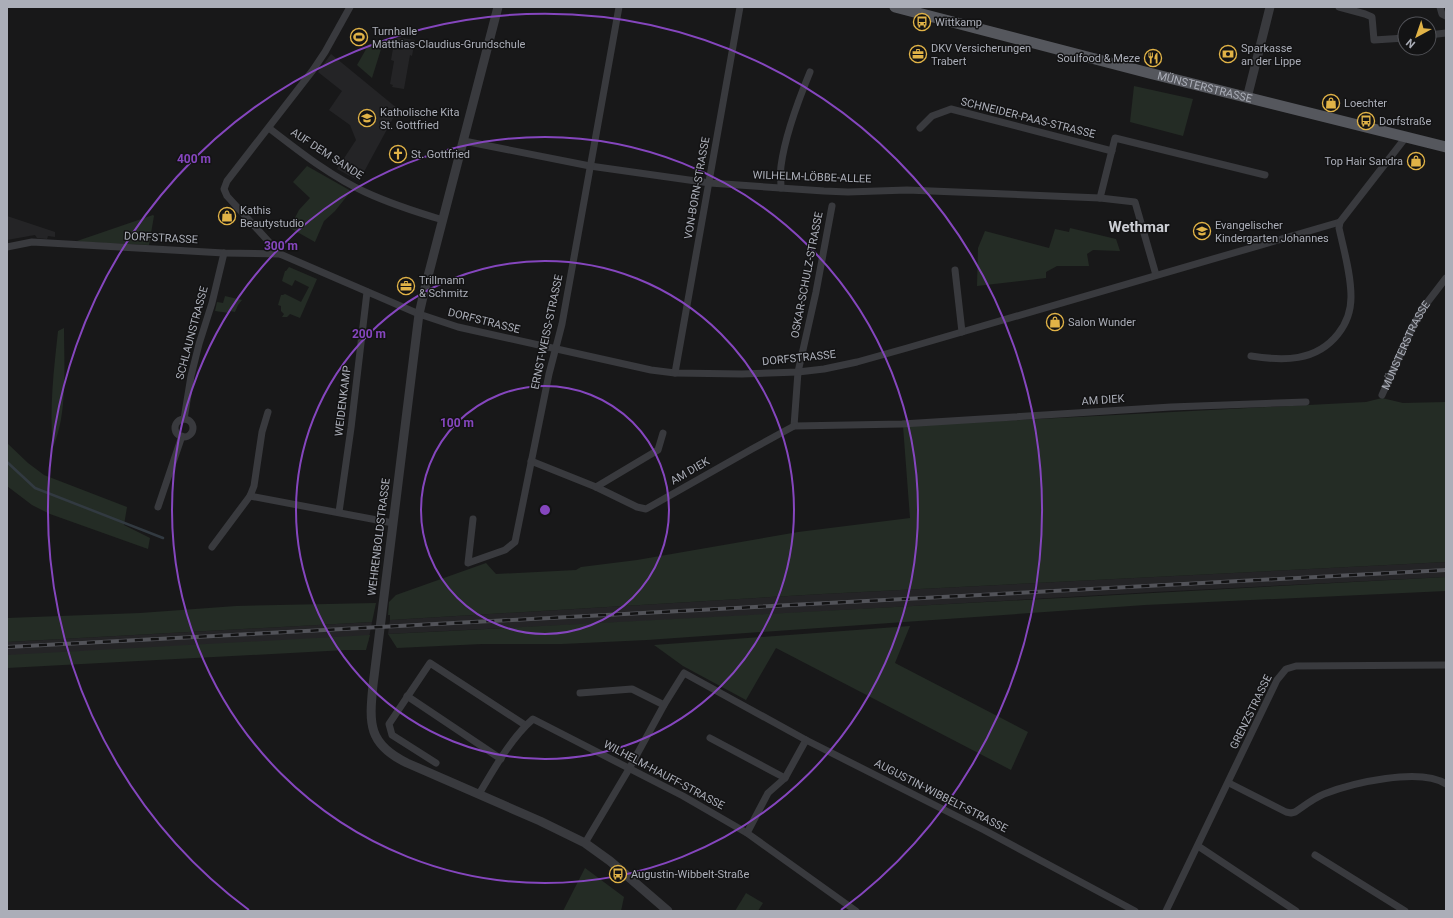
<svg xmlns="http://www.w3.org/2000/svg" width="1453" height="918" viewBox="0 0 1453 918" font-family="Roboto,sans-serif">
<rect width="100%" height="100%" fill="#181819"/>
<!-- built -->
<g fill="#242426">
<path d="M395 37 415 40 412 56 410 55 404 89 392 87 393 85 390 84 394 61 391 60Z"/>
<path d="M331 54 398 109 359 181 337 169 356 140 350 125 329 110 342 91 318 72Z"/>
<path d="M7 216 55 232V237L48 236 47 239 37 238 35 235 7 240Z"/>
<path d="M1446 562V577L1154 592 725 617 388 634 390 620 822 594Z"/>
<path d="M372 622 368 643 7 657V642Z"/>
</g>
<!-- green -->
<g fill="#242c25">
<path d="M369 44 382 46 372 78 357 65Z"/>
<path d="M1134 86 1193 99 1183 136 1130 122Z"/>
<path d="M307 166 351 191 335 211 324 221 315 242 290 228 299 210 310 198 293 182Z"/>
<path d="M153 215 154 216 149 245 82 242 77 241Z"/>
<path d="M1070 228 1116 239 1120 251 1093 250 1087 254 1089 266H1057L1046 272V278L977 286 978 248 985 231 1049 248 1055 229 1069 232Z"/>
<path d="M289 267 317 279 300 318 290 314 287 317H282L284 314 281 311V306L278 305 281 295H283L285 294 301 302 309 287 295 280 292 286 282 281 285 271H286Z"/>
<path d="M225 296 242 300 238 305 235 312 230 311 229 313 215 311 217 302 223 303Z"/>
<path d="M64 328C64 364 68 413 53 447 49 408 54 369 58 331Z"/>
<path d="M1382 398 1403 403 1446 402V562L822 594 390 620V615H388L389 602 396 595 486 563 496 574 576 570 581 567 637 560 798 532 910 518 903 426 1366 402Z"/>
<path d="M7 443 28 463 44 475 127 507 124 525 150 538 148 549 50 514 32 505 7 486Z"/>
<path d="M1446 577V591L1145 605 647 640 562 644H482L397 648 388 634C741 616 1093 596 1446 577Z"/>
<path d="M376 603 372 622 7 642V618L140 613 236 606Z"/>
<path d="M910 626 895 663 1028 732 1011 770 776 648 746 700 683 666 654 645Z"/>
<path d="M370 635 366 650H346L7 668V655Z"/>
<path d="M585 868 624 897 621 911H563Z"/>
<path d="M746 893 763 903 758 911H735Z"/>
</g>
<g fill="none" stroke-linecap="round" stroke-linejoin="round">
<!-- stream -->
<path stroke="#323a41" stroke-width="2.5" d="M7 462 35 488 163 538"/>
<!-- minor -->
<g stroke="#393a3e" stroke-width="7">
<path d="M1339 7 1365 14 1372 17 1374 40 1405 38"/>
<path d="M1440 7 1442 14 1446 16"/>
<path d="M1429 35 1446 33"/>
<path d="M269 128C299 151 330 176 365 192 391 204 416 212 443 220"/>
<path d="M920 128 932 116 951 109 1112 151"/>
<path d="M464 141 590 166 710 183 824 191 848 192 907 190 1100 198 1135 202 1156 275"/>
<path d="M781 188C781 181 780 173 781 166 785 135 798 101 810 72"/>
<path d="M1100 198 1115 138 1265 175"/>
<path d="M832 206 816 292 798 372 794 426 902 424 1171 407 1306 402"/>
<path d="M7 247 32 242 224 253 280 254 419 314 458 327 651 370 675 373 742 374 798 372 824 369 857 362 907 348 1340 222 1406 137"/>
<path d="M280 254 227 196 224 189 227 181 313 70 325 52 350 7"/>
<path d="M955 270 962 332"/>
<path d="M1251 356C1283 361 1316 362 1338 334 1346 324 1351 311 1351 297 1351 274 1344 251 1339 228L1340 222"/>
<path d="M675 373 740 7"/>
<path id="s1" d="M1382 395 1413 326 1423 308 1446 278"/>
<path d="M184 419 191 376 199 344 212 303 224 253"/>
<circle cx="184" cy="428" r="9"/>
<path d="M531 461 596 487 637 507 646 509 752 449 794 426"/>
<path d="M596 487 658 450 663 433"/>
<path d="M250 496 393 523"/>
<path d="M158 507 182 436"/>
<path d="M339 512 351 428 367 292"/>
<path d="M473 519 468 563 505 550 515 542 549 374 562 324 619 7"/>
<path d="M212 547 250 496 254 486 262 432 268 412"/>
<path d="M580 693 632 689 664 705"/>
<path d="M407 696 501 759"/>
<path d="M710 738 785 778"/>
<path d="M436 763 392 735 389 724 430 663 525 725"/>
<path d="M1229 783 1286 812 1291 813 1295 812C1304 806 1314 798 1324 794 1352 783 1420 767 1446 784"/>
<path d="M479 794C494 769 511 738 533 719L683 796 747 833 856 911"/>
<path d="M747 833 768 793 785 778 806 740"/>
<path d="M585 843 629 769 664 705 684 673 806 740 984 830 1135 911"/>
<path d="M1198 846 1296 911"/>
<path d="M1315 855 1405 911"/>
<path d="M1166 911 1277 680 1286 669 1296 666 1446 665"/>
</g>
<!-- tertiary -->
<g stroke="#393a3e" stroke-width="9">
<path d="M498 7 426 284 419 314 373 685C369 724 368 744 407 763L540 821 585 843 610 861 668 911"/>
<path d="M1247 98 1270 7"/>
</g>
<!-- primary -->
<path stroke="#55575d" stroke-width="11" id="s2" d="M895 7 1149 73 1446 147"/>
<!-- rail casing -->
<g stroke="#525359" stroke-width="4">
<path id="rail" d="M7 647 1446 570"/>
</g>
<!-- rail -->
<use href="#rail" stroke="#131314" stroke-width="2.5" stroke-dasharray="8" stroke-linecap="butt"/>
</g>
<!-- distance rings -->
<g fill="none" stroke="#8546be" stroke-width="2">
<circle cx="545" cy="510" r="124"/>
<circle cx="545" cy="510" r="249"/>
<circle cx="545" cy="510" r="373"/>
<path d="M249 910A497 497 0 1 1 841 910"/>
</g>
<!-- icons -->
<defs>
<g id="bus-ring" transform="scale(0.9)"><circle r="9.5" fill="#131314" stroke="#e1b347" stroke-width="1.5"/><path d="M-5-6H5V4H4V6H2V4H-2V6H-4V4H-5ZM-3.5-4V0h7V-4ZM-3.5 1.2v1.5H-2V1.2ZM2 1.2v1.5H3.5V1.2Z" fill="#e1b347"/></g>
<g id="stadium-ring" transform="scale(0.9)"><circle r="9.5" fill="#131314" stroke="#e1b347" stroke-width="1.5"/><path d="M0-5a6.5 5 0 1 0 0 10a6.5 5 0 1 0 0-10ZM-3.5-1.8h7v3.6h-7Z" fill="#e1b347"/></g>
<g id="office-ring" transform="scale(0.9)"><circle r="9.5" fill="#131314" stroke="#e1b347" stroke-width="1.5"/><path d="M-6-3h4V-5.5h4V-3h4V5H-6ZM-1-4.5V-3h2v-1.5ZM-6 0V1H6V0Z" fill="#e1b347"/></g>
<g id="bank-ring" transform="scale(0.9)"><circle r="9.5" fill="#131314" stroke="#e1b347" stroke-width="1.5"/><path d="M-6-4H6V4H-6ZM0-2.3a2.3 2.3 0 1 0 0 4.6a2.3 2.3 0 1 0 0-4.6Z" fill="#e1b347"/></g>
<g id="restaurant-ring" transform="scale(0.9)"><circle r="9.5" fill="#131314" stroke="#e1b347" stroke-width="1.5"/><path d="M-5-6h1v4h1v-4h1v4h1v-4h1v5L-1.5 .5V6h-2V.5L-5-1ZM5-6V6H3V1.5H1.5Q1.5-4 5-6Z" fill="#e1b347"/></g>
<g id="shop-ring" transform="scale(0.9)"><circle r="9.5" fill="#131314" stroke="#e1b347" stroke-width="1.5"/><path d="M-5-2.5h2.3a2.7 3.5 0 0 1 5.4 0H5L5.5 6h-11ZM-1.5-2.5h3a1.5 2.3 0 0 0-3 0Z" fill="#e1b347"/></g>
<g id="school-ring" transform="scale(0.9)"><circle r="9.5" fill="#131314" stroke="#e1b347" stroke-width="1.5"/><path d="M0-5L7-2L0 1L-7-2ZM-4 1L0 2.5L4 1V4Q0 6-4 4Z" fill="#e1b347"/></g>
<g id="church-ring" transform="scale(0.9)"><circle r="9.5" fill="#131314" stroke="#e1b347" stroke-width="1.5"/><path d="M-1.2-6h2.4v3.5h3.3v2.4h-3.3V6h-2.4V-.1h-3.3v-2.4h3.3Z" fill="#e1b347"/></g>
</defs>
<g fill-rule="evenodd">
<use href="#bus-ring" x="922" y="22"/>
<use href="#stadium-ring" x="359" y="37"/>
<use href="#office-ring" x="918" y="54"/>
<use href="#bank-ring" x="1228" y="54"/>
<use href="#restaurant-ring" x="1153" y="58"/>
<use href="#shop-ring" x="1331" y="103"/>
<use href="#school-ring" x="367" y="118"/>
<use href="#bus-ring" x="1366" y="121"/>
<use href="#church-ring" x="398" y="154"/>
<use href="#shop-ring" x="1416" y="161"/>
<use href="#shop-ring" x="227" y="216"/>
<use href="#school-ring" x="1202" y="231"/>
<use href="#office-ring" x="406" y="286"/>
<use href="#shop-ring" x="1055" y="322"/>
<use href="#bus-ring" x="618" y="874"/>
</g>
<g text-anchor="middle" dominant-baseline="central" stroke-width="3" stroke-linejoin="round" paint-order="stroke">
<!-- poi labels -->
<g font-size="11" fill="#abaeb8" stroke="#131314" text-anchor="start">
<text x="935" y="22">Wittkamp</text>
<text x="372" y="31">Turnhalle<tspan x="372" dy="13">Matthias-Claudius-Grundschule</tspan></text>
<text x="931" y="48">DKV Versicherungen<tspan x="931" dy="13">Trabert</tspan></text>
<text x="1241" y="48">Sparkasse<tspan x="1241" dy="13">an der Lippe</tspan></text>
<text x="1140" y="58" text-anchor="end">Soulfood &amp; Meze</text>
<text x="1344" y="103">Loechter</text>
<text x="380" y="112">Katholische Kita<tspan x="380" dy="13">St. Gottfried</tspan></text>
<text x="1379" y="121">Dorfstraße</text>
<text x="411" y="154">St. Gottfried</text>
<text x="1403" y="161" text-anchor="end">Top Hair Sandra</text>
<text x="240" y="210">Kathis<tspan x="240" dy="13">Beautystudio</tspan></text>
<text x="1215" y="225">Evangelischer<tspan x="1215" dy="13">Kindergarten Johannes</tspan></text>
<text x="419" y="280">Trillmann<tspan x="419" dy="13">&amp; Schmitz</tspan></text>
<text x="1068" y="322">Salon Wunder</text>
<text x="631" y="874">Augustin-Wibbelt-Straße</text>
</g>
<!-- street labels -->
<g font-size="11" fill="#abaeb8" stroke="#131314">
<text stroke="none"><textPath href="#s2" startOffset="320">MÜNSTERSTRASSE</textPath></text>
<text transform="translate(1028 118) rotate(14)">SCHNEIDER-PAAS-STRASSE</text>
<text transform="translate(327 154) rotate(33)">AUF DEM SANDE</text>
<text transform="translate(812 177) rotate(2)">WILHELM-LÖBBE-ALLEE</text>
<text transform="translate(697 188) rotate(-80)">VON-BORN-STRASSE</text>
<text transform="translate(161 238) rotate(3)">DORFSTRASSE</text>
<text transform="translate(807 275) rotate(-79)">OSKAR-SCHULZ-STRASSE</text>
<text transform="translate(484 321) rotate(14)">DORFSTRASSE</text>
<text transform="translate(547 332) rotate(-78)">ERNST-WEISS-STRASSE</text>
<text transform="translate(192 333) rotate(-75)">SCHLAUNSTRASSE</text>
<text stroke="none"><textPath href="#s1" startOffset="55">MÜNSTERSTRASSE</textPath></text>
<text transform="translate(799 358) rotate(-6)">DORFSTRASSE</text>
<text transform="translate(1103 400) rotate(-4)">AM DIEK</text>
<text transform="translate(343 401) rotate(-83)">WEIDENKAMP</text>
<text transform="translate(690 471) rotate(-30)">AM DIEK</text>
<text transform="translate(379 537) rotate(-83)">WEHRENBOLDSTRASSE</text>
<text transform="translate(1251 712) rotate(-64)">GRENZSTRASSE</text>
<text transform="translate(664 775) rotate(28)">WILHELM-HAUFF-STRASSE</text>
<text transform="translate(941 796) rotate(27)">AUGUSTIN-WIBBELT-STRASSE</text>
</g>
<!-- district labels -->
<g font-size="15" font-weight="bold" fill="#ccced4" stroke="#131314">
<text x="1139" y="227">Wethmar</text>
</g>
</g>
<circle cx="545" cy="510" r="6" fill="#8546be" stroke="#131314" stroke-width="2"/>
<g font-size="12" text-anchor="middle" font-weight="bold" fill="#8546be" stroke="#131314" stroke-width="3" stroke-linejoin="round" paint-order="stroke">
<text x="194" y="163">400 m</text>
<text x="281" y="250">300 m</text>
<text x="369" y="338">200 m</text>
<text x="457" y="427">100 m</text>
</g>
<!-- border -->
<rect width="1453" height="918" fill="none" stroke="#abaeb8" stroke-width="16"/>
<!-- north arrow -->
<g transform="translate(1417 36) rotate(220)"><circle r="19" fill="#131314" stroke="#505156"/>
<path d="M0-3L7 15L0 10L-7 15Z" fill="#e1b347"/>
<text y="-6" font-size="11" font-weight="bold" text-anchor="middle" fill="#abaeb8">N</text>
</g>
</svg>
